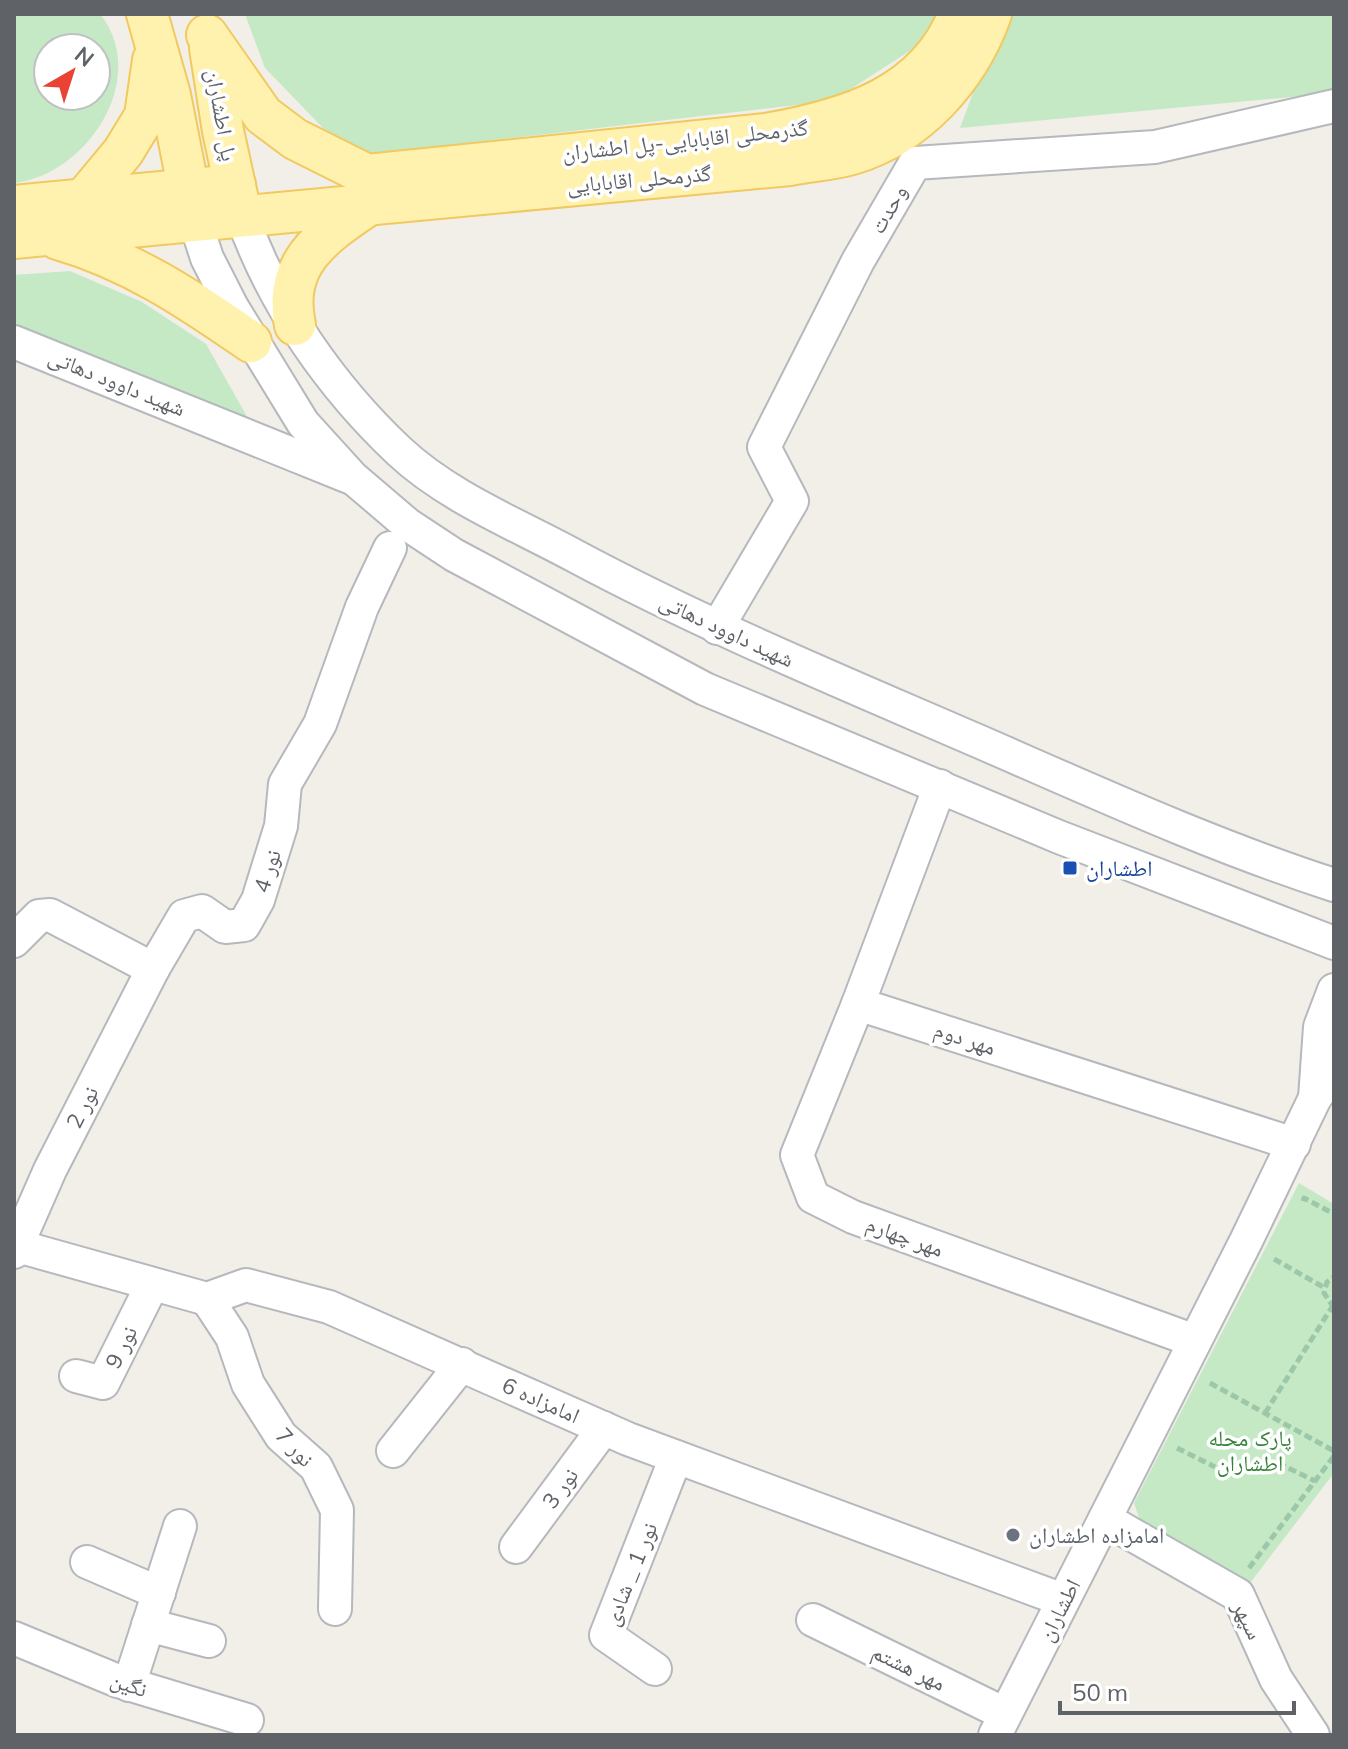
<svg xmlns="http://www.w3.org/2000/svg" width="1348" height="1749" viewBox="0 0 1348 1749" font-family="Mulish,'Noto Naskh Arabic',sans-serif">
<rect width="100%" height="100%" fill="#f1efe8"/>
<!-- green -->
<g fill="#c5e8c5" fill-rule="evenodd">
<path d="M19 14H100C151 78 87 175 14 183V16ZM48 48H96V96H48Z"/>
<path d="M245 14H940L919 45 832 101 374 154 324 129 265 68Z"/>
<path d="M1002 14H1334V93L960 128Z"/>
<path d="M70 271 142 302 206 344 254 429 14 328V275Z"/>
<path d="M1299 1183 1334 1204V1473L1247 1587 1144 1532 1134 1503Z"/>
</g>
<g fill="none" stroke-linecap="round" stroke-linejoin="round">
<!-- minor casing -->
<g stroke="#b5b8bc" stroke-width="36">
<g id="minor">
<path d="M242 216C273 304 331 387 399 451 448 497 516 524 575 556 706 626 842 682 978 741 1095 792 1213 846 1334 885"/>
<path d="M195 221 207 258 232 307 303 423 353 478 407 524 454 555 705 689 1059 837 1334 943"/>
<path d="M14 342 349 477"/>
<path d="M717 628 792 501 764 447 858 261 915 163 1155 147 1334 106"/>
<path d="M940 786 858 1004 1294 1144"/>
<path d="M14 941 39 916 50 915 153 969 184 916 202 911 225 927 244 925 258 900 281 826 285 784 320 724 362 607 390 548"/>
<path d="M858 1004 797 1155 813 1197 853 1217 1195 1341"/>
<path d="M1315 1098 1320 1027 1334 990"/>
<path d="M14 1245 207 1299 246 1285 329 1307 628 1439 1063 1600"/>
<path d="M14 1252 50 1170 153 969"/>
<path d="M207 1299 232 1337 248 1384 281 1436 316 1467 337 1510 335 1609"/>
<path d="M76 1376 103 1383 152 1285"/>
<path d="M393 1451 462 1364"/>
<path d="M1105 1519 1238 1595 1276 1679 1313 1735"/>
<path d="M516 1547 604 1428"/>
<path d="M87 1562 159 1593"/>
<path d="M813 1620 1005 1714"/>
<path d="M148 1625 209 1641"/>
<path d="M14 1638 118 1681 247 1720"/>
<path d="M655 1669 606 1635 676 1457"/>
<path d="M129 1685 180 1526"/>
<path d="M995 1735 1246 1241 1315 1098 1334 1072"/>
</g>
</g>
<!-- major casing -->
<g stroke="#f2c960" stroke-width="44">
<g id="major">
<path d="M147 14 170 95 194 217"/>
<path d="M207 35 263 115 295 139 367 175 766 134C845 120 927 97 959 14"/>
<path d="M210 48 223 131 240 209"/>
<path d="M84 199 123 152 145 116 153 60"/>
<path d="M14 206 235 185"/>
<path d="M14 238 790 165C810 161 832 160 852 154 918 134 968 78 991 14"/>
<path d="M58 239C131 260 189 299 251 342"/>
<path d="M295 325C282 264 321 237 367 206"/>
</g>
</g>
<!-- path -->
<g stroke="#9cc7a9" stroke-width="5" stroke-dasharray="8 4" stroke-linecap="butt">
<path d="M1303 1201 1304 1198 1334 1214"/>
<path d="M1274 1259 1325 1288"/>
<path d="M1334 1308 1324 1293 1327 1282 1334 1277"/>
<path d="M1210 1383 1334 1451"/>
<path d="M1265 1413 1332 1307"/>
<path d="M1177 1448 1215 1467"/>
<path d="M1278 1463 1315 1481"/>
<path d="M1249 1568 1334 1456"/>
</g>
<!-- minor -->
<use href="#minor" stroke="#fff" stroke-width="32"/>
<!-- major -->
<use href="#major" stroke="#fff2af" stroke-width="40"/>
</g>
<!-- markers -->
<rect fill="#1a4fb4" stroke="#fff" stroke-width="3" x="1062" y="860" width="16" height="16" rx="4"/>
<circle fill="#6b7280" stroke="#fff" stroke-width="3" cx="1013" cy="1535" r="8"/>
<g text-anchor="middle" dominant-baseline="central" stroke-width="7" stroke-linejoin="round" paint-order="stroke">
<!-- street labels -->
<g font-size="22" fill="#5f6368" stroke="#fff">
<text transform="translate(222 115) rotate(80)">پل اطشاران</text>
<text transform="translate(685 140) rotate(-6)">گذرمحلی اقابابایی-پل اطشاران</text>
<text transform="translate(639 179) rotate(-5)">گذرمحلی اقابابایی</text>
<text transform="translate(888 209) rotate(-60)">وحدت</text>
<text transform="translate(117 382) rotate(22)">شهید داوود دهاتی</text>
<text transform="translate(727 630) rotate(25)">شهید داوود دهاتی</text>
<text transform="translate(267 871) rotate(-72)">نور 4</text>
<text transform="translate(965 1038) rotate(18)">مهر دوم</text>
<text transform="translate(82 1107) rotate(-63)">نور 2</text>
<text transform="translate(905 1236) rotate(20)">مهر چهارم</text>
<text transform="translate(121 1347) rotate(-64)">نور 9</text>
<text transform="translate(541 1400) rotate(24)">امامزاده 6</text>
<text transform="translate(295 1447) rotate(47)">نور 7</text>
<text transform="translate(560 1488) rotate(-54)">نور 3</text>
<text transform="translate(630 1574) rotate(-68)">نور 1 _ شادی</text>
<text transform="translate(1059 1610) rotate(-63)">اطشاران</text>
<text transform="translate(1248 1620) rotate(63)">سپهر</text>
<text transform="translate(909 1667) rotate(26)">مهر هشتم</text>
<text transform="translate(129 1684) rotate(19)">نگین</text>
</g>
<!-- transit labels -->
<g font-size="22" fill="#164399" stroke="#fff" text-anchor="start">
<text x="1086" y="868">اطشاران</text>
</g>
<!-- park labels -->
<g font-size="22" fill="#348238" stroke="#fff">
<text x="1250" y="1438">پارک محله<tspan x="1250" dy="25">اطشاران</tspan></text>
</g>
<!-- worship labels -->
<g font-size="22" fill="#5b616d" stroke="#fff" text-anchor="start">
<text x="1029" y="1535">امامزاده اطشاران</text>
</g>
</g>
<!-- border -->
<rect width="1348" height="1749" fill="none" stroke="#5f6368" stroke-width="32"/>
<!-- north arrow -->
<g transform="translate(72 72) rotate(39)"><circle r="38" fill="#ffffff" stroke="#bfc1c3" stroke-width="2"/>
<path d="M0-6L14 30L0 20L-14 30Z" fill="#ea4335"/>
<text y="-12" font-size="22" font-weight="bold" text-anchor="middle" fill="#5f6368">N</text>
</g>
<!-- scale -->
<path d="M1060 1701v12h234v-12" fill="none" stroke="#5f6368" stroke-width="4"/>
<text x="1072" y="1701" font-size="24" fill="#5f6368" stroke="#ffffff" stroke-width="6" paint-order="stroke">50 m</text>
</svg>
